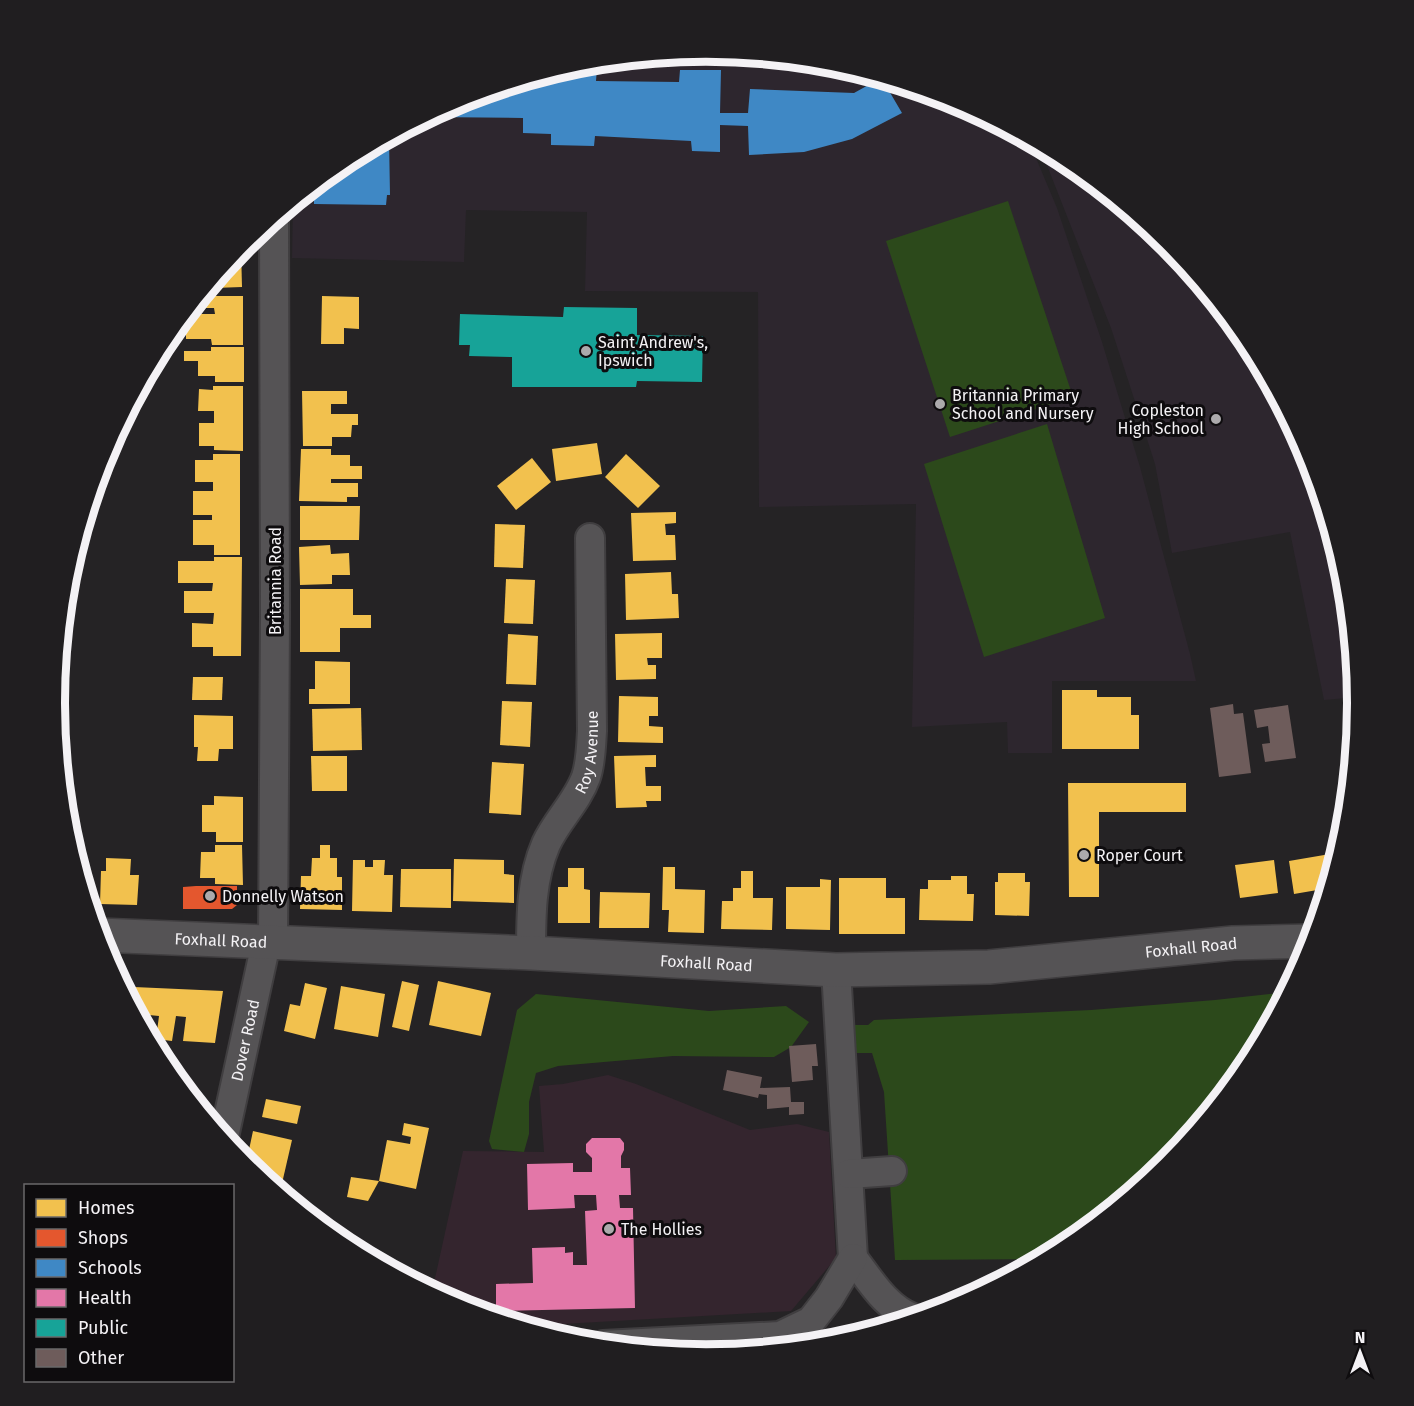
<svg xmlns="http://www.w3.org/2000/svg" width="1414" height="1406" viewBox="0 0 1414 1406" font-family="'Fira Sans',sans-serif">
<rect width="100%" height="100%" fill="#252325"/>
<!-- built -->
<g fill="#2d262e">
<path d="M592 62 840 65 957 101 1028 139 1057 208 1102 342 1140 467 1190 654 1196 681H1052V753H1008L1007 722 912 727 916 504 759 507 758 292 585 291 587 212 466 210 464 262 292 258 293 204 345 161 458 101 580 63Z"/>
<path d="M1039 145 1070 161 1168 242 1249 341 1309 454 1347 576 1358 697 1324 700 1290 532 1172 553 1155 464 1129 383 1111 328Z"/>
</g>
<!-- medical -->
<path fill="#34252e" d="M608 1075 636 1084 750 1130 797 1124 829 1132 836 1258 791 1311 527 1326 457 1305 432 1292 463 1151 544 1152 539 1086 563 1084Z"/>
<!-- green -->
<g fill="#2c491b">
<path d="M1008 201 1073 397 950 437 886 241Z"/>
<path d="M1047 424 1105 618 984 657 924 464Z"/>
<path d="M1288 992 1249 1066 1168 1164 1069 1245 1044 1259 895 1260 884 1092 872 1053H852L850 1025H868L874 1020 1091 1010 1215 1000Z"/>
<path d="M536 994 709 1011 786 1006 809 1022 791 1047 774 1057 673 1056 558 1066 536 1073 529 1102V1134L524 1152 492 1149 489 1141 517 1010Z"/>
</g>
<!-- homes -->
<g fill="#f2c14e">
<path d="M241 248 242 287 214 288V281Z"/>
<path d="M202 296H243V345H212L211 339H186V314H215L214 308H192Z"/>
<path d="M322 296 359 297V329L344 328V344H321Z"/>
<path d="M211 347H244V382H215V376H198V361H184V351H211Z"/>
<path d="M213 386H243V451L214 450V446H199V423H214V411H198L199 389 213 390Z"/>
<path d="M302 391H347V404H331V414H358V425H352L351 437H332V446H303Z"/>
<path d="M597 443 602 474 556 481 552 449Z"/>
<path d="M301 449H331V455H350V466H362V479H331V483H358V497H347V502L299 501Z"/>
<path d="M213 454H240V555H214V545H193V520H212V515H193V491H213V482H195V460H213Z"/>
<path d="M626 454 660 486 638 508 605 477Z"/>
<path d="M532 458 551 482 516 510 497 486Z"/>
<path d="M300 506H360L359 540H300Z"/>
<path d="M676 512V523L665 524 666 535H675L676 560 633 561 631 513Z"/>
<path d="M495 524 525 525 523 568 494 567Z"/>
<path d="M330 545 331 554 349 553 350 575H332V584L300 585 299 547Z"/>
<path d="M214 557H242L241 656H213V647H192V623L213 624 214 613H184V591H212L213 583H178V561H214Z"/>
<path d="M671 572 672 594H678L679 618 626 620 625 574Z"/>
<path d="M506 579 535 580 533 624 504 623Z"/>
<path d="M300 589H353V615H371V628H340V652H300Z"/>
<path d="M662 633V658H647L648 665H656V679L616 680 615 634Z"/>
<path d="M508 634 538 636 536 685 506 684Z"/>
<path d="M315 661 350 662V704H309V689H315Z"/>
<path d="M193 677H223L222 700H192Z"/>
<path d="M1062 690H1097V697H1131V715H1139V749H1062Z"/>
<path d="M619 696 658 697V716H649V726L663 727V743L618 742Z"/>
<path d="M502 701 532 702 530 747 500 745Z"/>
<path d="M55 707H61L60 737H58Z"/>
<path d="M361 708 362 750 313 751 312 709Z"/>
<path d="M194 715 233 716V749H219L218 761H197L198 747H194Z"/>
<path d="M656 755V767H645L646 786H661V801H646L647 807 616 808 614 756Z"/>
<path d="M311 756H347V791H312Z"/>
<path d="M492 762 524 764 521 815 489 813Z"/>
<path d="M1068 783H1186V812H1099V897H1069Z"/>
<path d="M214 796 243 797V842H216V832H202V805H214Z"/>
<path d="M215 845H242L243 885 215 884V878H200L201 852H215Z"/>
<path d="M320 845H330V858H337V877H342V910L300 909 301 876H311L312 858H320Z"/>
<path d="M1330 854 1333 874 1329 888 1294 894 1289 861Z"/>
<path d="M76 858H83L82 874 89 875 87 895Z"/>
<path d="M106 858 131 859 130 875H139L137 905 100 904 101 871H106Z"/>
<path d="M454 859 504 860V874L514 875V903L453 901Z"/>
<path d="M353 860H365V867H373V860H385L384 875H393L392 912 352 911Z"/>
<path d="M1274 860 1278 893 1240 898 1235 865Z"/>
<path d="M663 867H675V889L705 890 704 933 668 932 669 910H662Z"/>
<path d="M568 868H584V889L590 890V923H558V887H568Z"/>
<path d="M401 869H451V908L400 907Z"/>
<path d="M741 871H753V898H773L772 930 721 929 722 901H733V888H741Z"/>
<path d="M998 873H1025V882H1030L1029 916 995 915V882H998Z"/>
<path d="M951 876H967V894H974L973 921 919 920 920 889H928V880H951Z"/>
<path d="M839 878H886V898H905V934H839Z"/>
<path d="M820 879 831 880 830 930 786 929V887H820Z"/>
<path d="M600 892 650 893 649 928H599Z"/>
<path d="M402 981 419 985 409 1031 392 1027Z"/>
<path d="M438 981 491 993 481 1036 429 1025Z"/>
<path d="M305 983 327 988 315 1039 284 1031 290 1004 300 1006Z"/>
<path d="M341 986 385 994 378 1037 334 1029Z"/>
<path d="M134 987 223 991 215 1043 183 1041 186 1017 176 1016 172 1041 156 1039 159 1016 149 1015 147 1032 131 1002Z"/>
<path d="M266 1099 301 1106 297 1124 262 1117Z"/>
<path d="M404 1123 429 1128 416 1189 379 1181 387 1140 410 1144 411 1137 402 1135Z"/>
<path d="M253 1131 292 1140 280 1192 246 1164Z"/>
<path d="M351 1177 379 1181 368 1201 347 1197Z"/>
</g>
<!-- shops -->
<path fill="#e4572e" d="M196 886H237V905L232 909H183V887Z"/>
<!-- schools -->
<g fill="#3f88c5">
<path d="M564 68H597L596 81 679 82 680 70H721L720 113H748L750 89 854 93 872 83 876 88 885 84 902 113 852 139 804 152 749 155 748 126 720 125V152L692 151 691 141 595 136 594 146 551 145V134L523 133V118L428 117 458 101 545 74 560 75V70Z"/>
<path d="M389 137 390 195H387L386 205 314 204V186L345 161Z"/>
</g>
<!-- health -->
<path fill="#e377a8" d="M592 1138H620L624 1143V1150L621 1156V1168H630L631 1195H619L620 1208H633L635 1308 496 1311V1284L533 1283 532 1248 565 1247V1253L573 1252V1265H587L585 1211 597 1210 596 1195H574L575 1208 528 1210 527 1164 573 1163V1172H592V1158L586 1152V1144Z"/>
<!-- public -->
<path fill="#17a398" d="M564 307 637 308V335L703 336 702 382 637 381 636 387H512V357L469 356 470 345H459L460 314 563 317Z"/>
<!-- building -->
<g fill="#6e5c5b">
<path d="M1233 704 1234 714 1243 713 1251 773 1219 777 1210 708Z"/>
<path d="M1288 705 1296 758 1265 762 1262 744 1270 743 1268 726 1257 728 1254 710Z"/>
<path d="M816 1044 818 1066H812L813 1080 792 1082 789 1046Z"/>
<path d="M727 1070 762 1077 760 1088 790 1087 791 1102H804V1114L789 1115V1107L767 1109V1095L759 1094 758 1098 723 1090Z"/>
</g>
<g fill="none" stroke-linecap="round" stroke-linejoin="round">
<!-- minor casing -->
<g stroke="#403e40" stroke-width="32">
<g id="minor">
<path d="M273 943 275 615 274 219"/>
<path id="s1" d="M531 953C531 916 531 879 546 844 557 820 577 802 586 777 591 762 591 746 592 731L590 538"/>
<path d="M836 970 853 1258"/>
<path id="s2" d="M224 1137 266 943"/>
<path d="M849 1174 892 1171"/>
<path d="M853 1258C870 1280 886 1308 913 1318"/>
<path d="M603 1345 780 1336 811 1321 829 1298 853 1258"/>
</g>
</g>
<!-- tertiary casing -->
<g stroke="#403e40" stroke-width="36">
<g id="tertiary">
<path id="s3" d="M99 935 531 953 836 970 989 967 1233 943 1313 941"/>
</g>
</g>
<!-- minor -->
<use href="#minor" stroke="#555355" stroke-width="28"/>
<!-- tertiary -->
<use href="#tertiary" stroke="#555355" stroke-width="33"/>
</g>
<!-- markers -->
<g fill="#acaaac" stroke="#0e0c0e" stroke-width="2">
<circle cx="586" cy="351" r="6"/>
<circle cx="940" cy="404" r="6"/>
<circle cx="1216" cy="419" r="6"/>
<circle cx="1084" cy="855" r="6"/>
<circle cx="210" cy="896" r="6"/>
<circle cx="609" cy="1229" r="6"/>
</g>
<g text-anchor="middle" dominant-baseline="central" stroke-width="6" stroke-linejoin="round" paint-order="stroke">
<!-- poi labels -->
<g font-size="16" fill="#f4f2f5" stroke="#0e0c0e" text-anchor="start">
<text x="598" y="342">Saint Andrew's,<tspan x="598" dy="18">Ipswich</tspan></text>
<text x="952" y="395">Britannia Primary<tspan x="952" dy="18">School and Nursery</tspan></text>
<text x="1204" y="410" text-anchor="end">Copleston<tspan x="1204" dy="18">High School</tspan></text>
<text x="1096" y="855">Roper Court</text>
<text x="222" y="896">Donnelly Watson</text>
<text x="621" y="1229">The Hollies</text>
</g>
<!-- street labels -->
<g font-size="16" fill="#f4f2f5" stroke="#0e0c0e">
<text transform="translate(275 581) rotate(-90)">Britannia Road</text>
<text stroke="none"><textPath href="#s1" startOffset="214">Roy Avenue</textPath></text>
<text stroke="none"><textPath href="#s3" startOffset="122">Foxhall Road</textPath></text>
<text stroke="none"><textPath href="#s3" startOffset="1094">Foxhall Road</textPath></text>
<text stroke="none"><textPath href="#s3" startOffset="608">Foxhall Road</textPath></text>
<text stroke="none"><textPath href="#s2" startOffset="99">Dover Road</textPath></text>
</g>
</g>
<!-- crop -->
<path d="M0 0H1414V1406H0ZM65 703a641 641 0 1 1 1282 0a641 641 0 1 1-1282 0Z" fill="#201e20" fill-rule="evenodd"/>
<path fill="none" stroke="#f4f2f5" stroke-width="8" d="M65 703a641 641 0 1 1 1282 0a641 641 0 1 1-1282 0Z"/>
<!-- legend -->
<rect x="24" y="1184" width="210" height="198" fill="#0e0c0e" stroke="#6a686a" stroke-width="1.5"/>
<rect x="36" y="1199" width="30" height="18" fill="#f2c14e" stroke="#6a686a" stroke-width="1.5"/>
<text x="78" y="1214" font-size="18" fill="#f4f2f5">Homes</text>
<rect x="36" y="1229" width="30" height="18" fill="#e4572e" stroke="#6a686a" stroke-width="1.5"/>
<text x="78" y="1244" font-size="18" fill="#f4f2f5">Shops</text>
<rect x="36" y="1259" width="30" height="18" fill="#3f88c5" stroke="#6a686a" stroke-width="1.5"/>
<text x="78" y="1274" font-size="18" fill="#f4f2f5">Schools</text>
<rect x="36" y="1289" width="30" height="18" fill="#e377a8" stroke="#6a686a" stroke-width="1.5"/>
<text x="78" y="1304" font-size="18" fill="#f4f2f5">Health</text>
<rect x="36" y="1319" width="30" height="18" fill="#17a398" stroke="#6a686a" stroke-width="1.5"/>
<text x="78" y="1334" font-size="18" fill="#f4f2f5">Public</text>
<rect x="36" y="1349" width="30" height="18" fill="#6e5c5b" stroke="#6a686a" stroke-width="1.5"/>
<text x="78" y="1364" font-size="18" fill="#f4f2f5">Other</text>
<!-- north arrow -->
<g transform="translate(1360 1352)" stroke="#0e0c0e" stroke-width="4.5" paint-order="stroke">
<path d="M0-4.5L10 22L0 15L-10 22Z" fill="#f4f2f5"/>
<text y="-9" font-size="16" font-weight="bold" text-anchor="middle" fill="#f4f2f5">N</text>
</g>
</svg>
